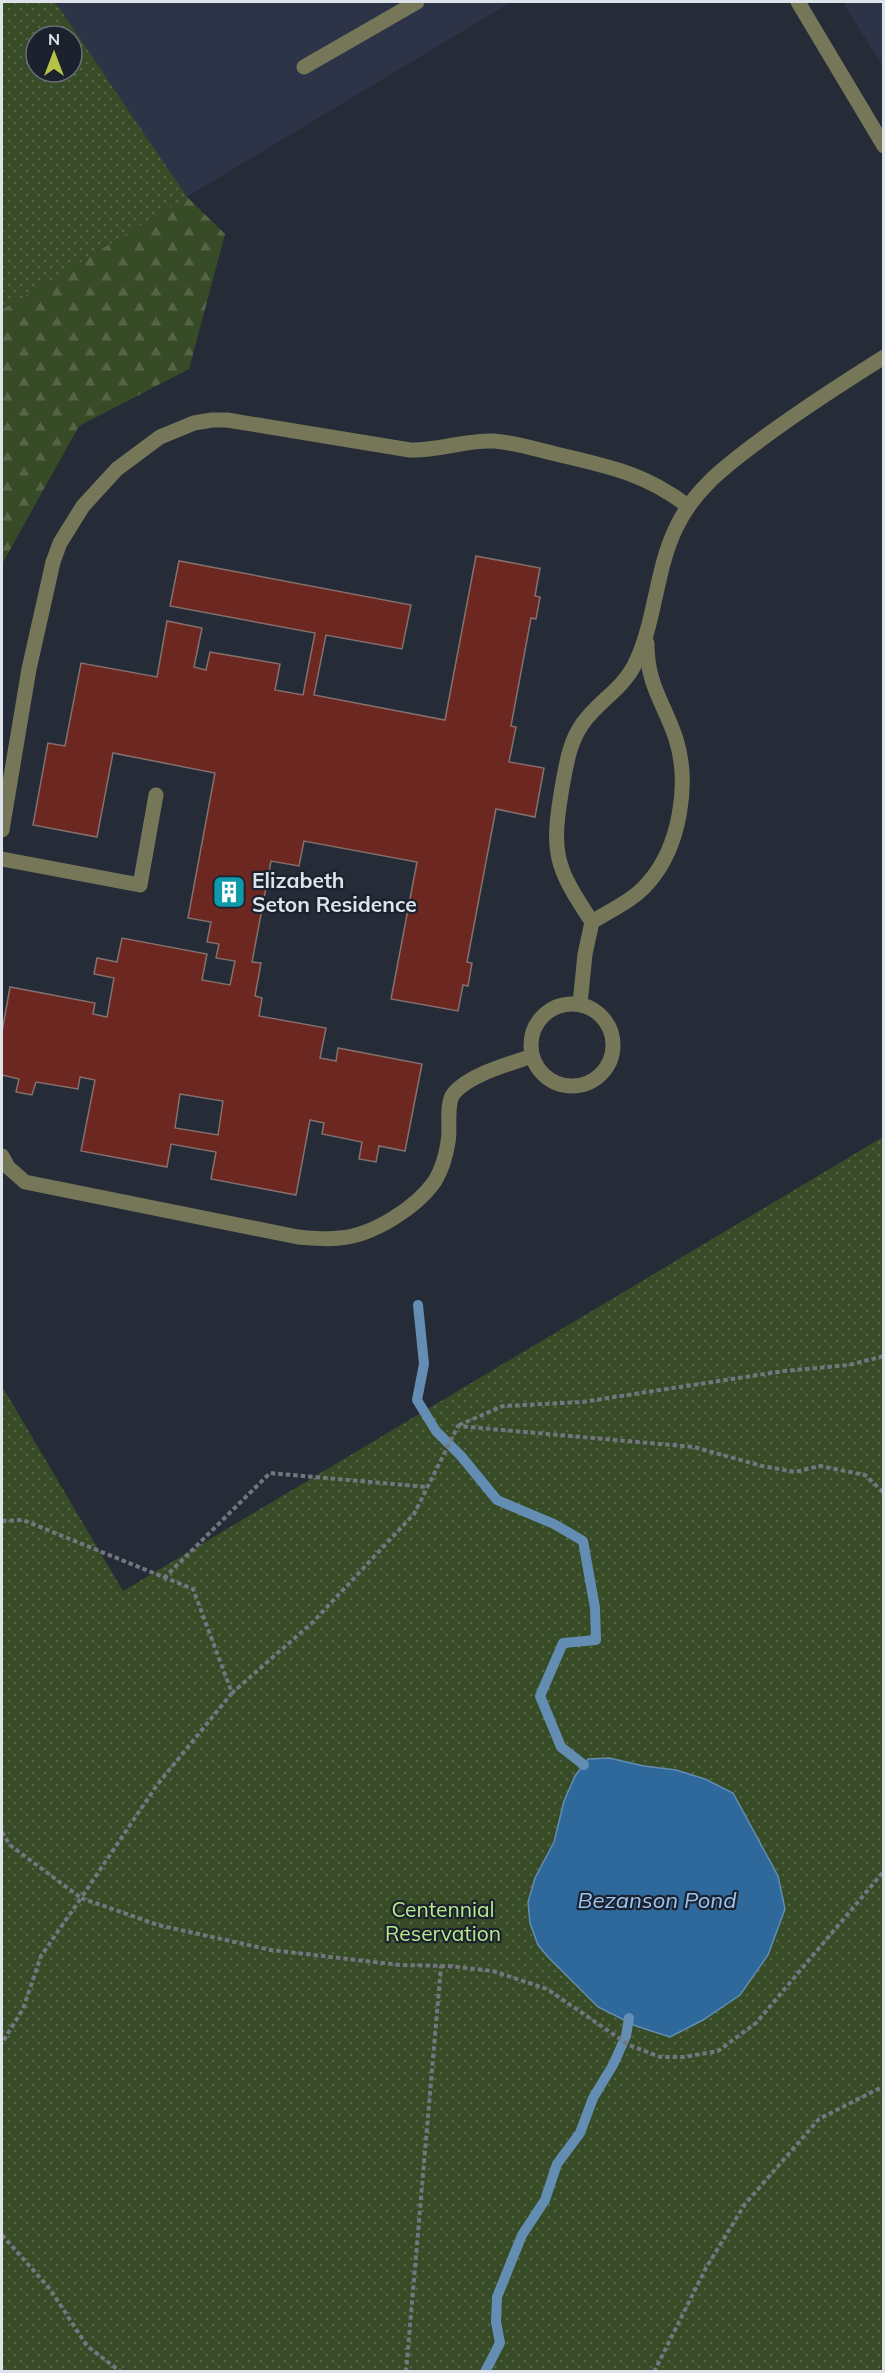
<svg xmlns="http://www.w3.org/2000/svg" width="885" height="2373" viewBox="0 0 885 2373" font-family="Mulish,sans-serif">
<defs>
<pattern id="forest-firs" width="22" height="20" patternUnits="userSpaceOnUse" patternTransform="scale(1.5)"><rect width="22" height="20" fill="#374b26"/><path d="M5 1l3.5 6h-7zM16 11l3.5 6h-7z" fill="#546546"/></pattern>
<pattern id="park-dots" width="8" height="8" patternUnits="userSpaceOnUse" patternTransform="scale(1.5)"><rect width="8" height="8" fill="#374b26"/><path d="M2 2h.1M6 6h.1" fill="none" stroke="#546546" stroke-width="1.8" stroke-linecap="round"/></pattern>
</defs>
<rect width="100%" height="100%" fill="#262b38"/>
<!-- built -->
<g fill="#2d3448">
<path d="M55 2H511L187 197Z"/>
<path d="M843 2H883V67Z"/>
</g>
<!-- forest -->
<path fill="url(#forest-firs)" fill-rule="evenodd" d="M2 2H55L187 197 225 234 189 369 79 426 2 564ZM36 36H72V72H36Z"/>
<!-- park -->
<g fill="url(#park-dots)" fill-rule="evenodd">
<path d="M2 2H55L187 197 2 310ZM36 36H72V72H36Z"/>
<path d="M883 1137V2371H2V1386L123 1591Z"/>
</g>
<!-- water -->
<path fill="#2f689b" stroke="#648db3" stroke-width="1.5" d="M609 1758 644 1766 676 1770 705 1779 733 1793 778 1876 785 1909 768 1955 740 1995 703 2020 670 2037 636 2026 598 2007 548 1957 538 1945 530 1923 528 1902 535 1878 554 1842 564 1801 575 1776 588 1759Z"/>
<g fill="none" stroke-linecap="round" stroke-linejoin="round">
<!-- stream -->
<g stroke="#648db3" stroke-width="10">
<path d="M418 1305 424 1364 417 1400 436 1431 461 1456 497 1500 554 1524 583 1541 595 1608 596 1640 563 1643 540 1696 561 1747 584 1765"/>
<path d="M485 2372 500 2343 496 2322 497 2297 522 2235 545 2200 557 2164 580 2133 593 2098 613 2065 626 2036 629 2018"/>
</g>
</g>
<!-- building -->
<path fill="#6d2721" stroke="#84706d" stroke-width="1.5" fill-rule="evenodd" d="M476 556 540 568 535 596 540 597 536 619 531 618 511 726 516 727 509 762 544 768 535 817 496 809 467 962 472 963 468 986 463 985 458 1011 391 999 417 862 304 841 299 866 271 861 252 962 261 963 255 996 262 998 259 1016 326 1028 320 1058 336 1061 338 1048 422 1064 405 1151 379 1146 376 1162 359 1159 362 1142 322 1134 324 1123 310 1120 296 1195 211 1179 216 1152 171 1144 167 1167 81 1151 95 1080 80 1077 78 1089 36 1082 32 1095 16 1092 19 1079 2 1075V1032L10 987 95 1003 93 1014 107 1017 114 978 94 974 97 958 117 962 122 938 207 954 202 980 230 985 235 961 216 958 219 944 207 942 211 922 188 918 215 773 113 753 97 837 33 825 48 743 65 746 81 663 157 677 167 621 202 628 194 667 206 670 210 652 280 664 275 690 303 695 315 633 170 606 179 561 411 605 402 649 326 635 314 695 445 720ZM180 1094 223 1101 218 1135 175 1128Z"/>
<g fill="none" stroke-linecap="round" stroke-linejoin="round">
<!-- path -->
<g stroke="#727681" stroke-width="4" stroke-dasharray="4.5 3" stroke-linecap="butt">
<path d="M459 1425 503 1406 582 1402 784 1371 849 1365 884 1356"/>
<path d="M2 1521 23 1520 193 1589 232 1693 313 1622 414 1514 458 1426 694 1447 762 1466 795 1472 820 1466 865 1475 884 1493"/>
<path d="M164 1578 270 1473 427 1487"/>
<path d="M232 1693 157 1785 81 1898 158 1925 271 1950 400 1965 448 1966 493 1971 547 1989 629 2045 660 2057H684L718 2051 756 2023 884 1871"/>
<path d="M2 1832 10 1845 81 1898 41 1956 23 2009 2 2043"/>
<path d="M2 2235 50 2289 87 2346 121 2372"/>
<path d="M406 2372 441 1966"/>
<path d="M654 2372 706 2268 745 2204 819 2119 884 2086"/>
</g>
<!-- minor -->
<g stroke="#757758" stroke-width="15">
<path d="M798 2 884 146"/>
<path d="M304 67 417 2"/>
<path d="M2 830 29 669 53 562 60 543 83 506 117 469 160 437 194 423 212 420H227L410 450C438 451 465 440 493 441 514 442 535 449 556 454 609 467 642 472 688 506"/>
<path d="M2 859 140 885 156 795"/>
<path d="M592 922C611 910 634 900 648 883 680 847 690 784 676 739 664 702 647 686 647 643"/>
<circle cx="572" cy="1045" r="41"/>
<path d="M580 1004 585 954 592 922C553 864 551 851 563 782 567 761 570 741 583 723 598 702 622 689 634 666 656 622 655 571 676 528 694 489 726 466 759 441 799 411 841 384 884 357"/>
<path d="M2 1156 8 1167 25 1182 298 1237C311 1238 325 1240 339 1238 372 1236 416 1208 435 1181 442 1169 446 1156 448 1142 451 1128 445 1104 454 1093 470 1074 510 1064 532 1056"/>
</g>
</g>
<!-- icons -->
<defs>
<g id="building-square" transform="scale(1.725)"><rect x="-9" y="-9" width="18" height="18" rx="4" fill="#0f9aa8" stroke="#1c212e"/><path d="M-4-6H4V6H1V3H-1V6H-4ZM-2.5-4.3h1.7v1.8h-1.7ZM.8-4.3h1.7v1.8H.8ZM-2.5-1h1.7V.8h-1.7ZM.8-1h1.7V.8H.8Z" fill="#fff"/></g>
</defs>
<g fill-rule="evenodd">
<use href="#building-square" x="229" y="892"/>
</g>
<g text-anchor="middle" dominant-baseline="central" stroke-width="4.5" stroke-linejoin="round" paint-order="stroke">
<!-- poi labels -->
<g font-size="21" font-weight="bold" fill="#dee2eb" stroke="#1c212e" text-anchor="start">
<text x="252" y="880">Elizabeth<tspan x="252" dy="24">Seton Residence</tspan></text>
</g>
<!-- park labels -->
<g font-size="21" fill="#b7e98d" stroke="#1c212e">
<text x="443" y="1909">Centennial<tspan x="443" dy="24">Reservation</tspan></text>
</g>
<!-- water labels -->
<g font-size="22" font-style="italic" fill="#98c5f1" stroke="#1c212e">
<text x="657" y="1900">Bezanson Pond</text>
</g>
</g>
<!-- border -->
<rect width="885" height="2373" fill="none" stroke="#dee2eb" stroke-width="6"/>
<!-- north arrow -->
<g transform="translate(54 54)"><circle r="28" fill="#1c212e" stroke="#6a6e7a" stroke-width="1.5"/>
<path d="M0-4.5L10 22L0 15L-10 22Z" fill="#b8c147"/>
<text y="-9" font-size="16" font-weight="bold" text-anchor="middle" fill="#dee2eb">N</text>
</g>
</svg>
